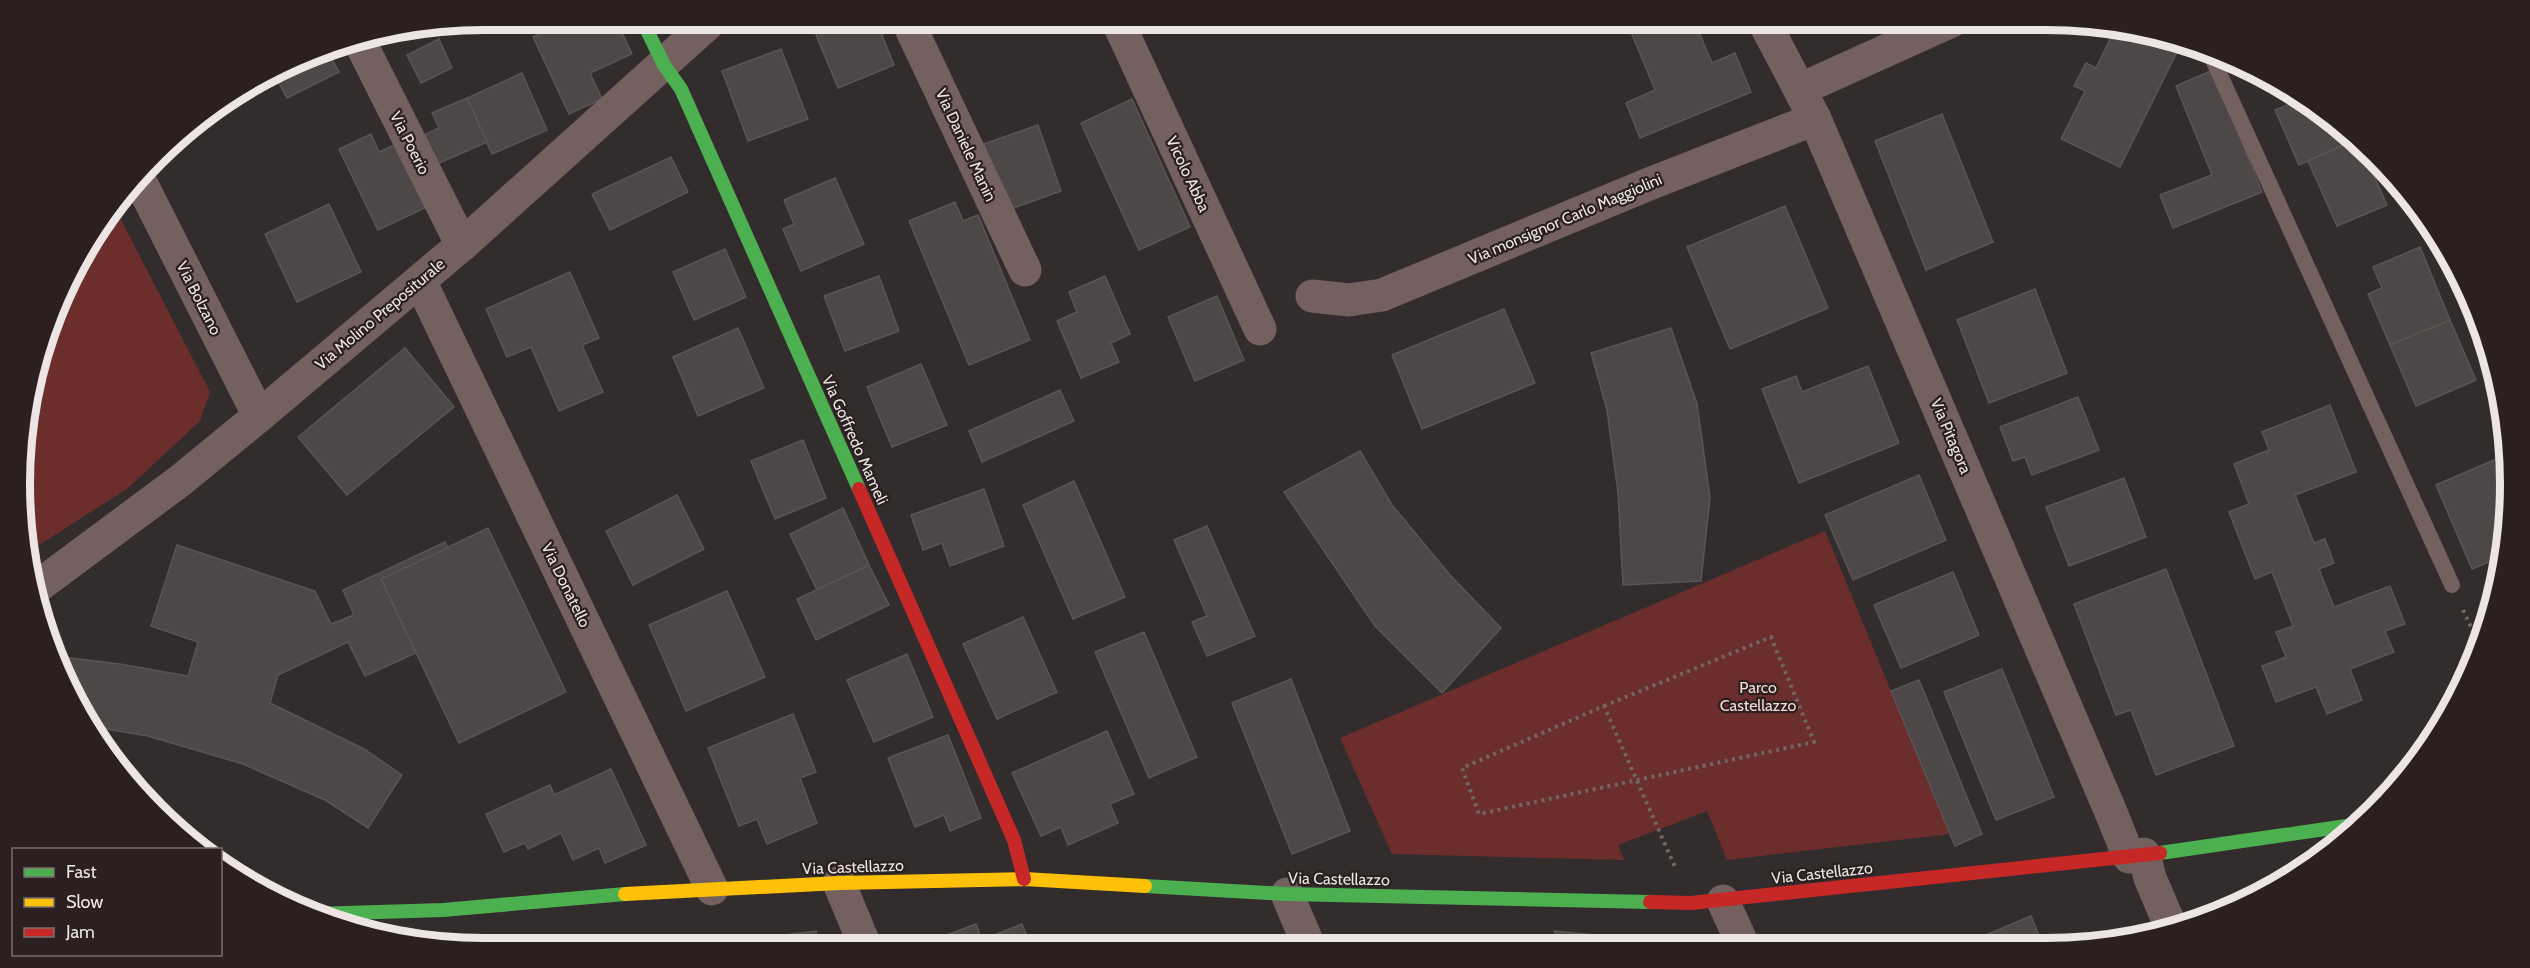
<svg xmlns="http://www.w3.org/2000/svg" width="2530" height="968" viewBox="0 0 2530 968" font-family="Cabin,sans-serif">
<rect width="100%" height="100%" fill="#322c2c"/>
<!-- green -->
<g fill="#6b2e2d">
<path d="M116 210 210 392 200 421 127 489 28 552 24 423 44 335 82 252Z"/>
<path d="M1825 531 1950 834 1727 860 1707 811 1618 845 1624 860 1392 854 1340 738Z"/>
</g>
<!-- building -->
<g fill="#4d4847" stroke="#5a5555" stroke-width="1.5">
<path d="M572 20H616L632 54 590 73 602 99 569 114 533 37Z"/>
<path d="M810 20H876L894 65 838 88Z"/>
<path d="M1626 20H1694L1712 63 1735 53 1751 92 1640 138 1626 103 1655 90Z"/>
<path d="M2115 29 2134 31 2177 52 2120 167 2061 139 2085 91 2074 86 2086 63 2096 68Z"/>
<path d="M439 39 452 68 421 83 407 55Z"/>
<path d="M326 48 339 72 287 98 273 72Z"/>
<path d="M781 49 808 119 748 141 722 71Z"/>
<path d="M2213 70 2262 192 2173 228 2160 195 2212 175 2176 86Z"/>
<path d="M522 73 547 130 492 154 467 98Z"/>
<path d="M467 98 487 142 437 164 424 135 439 128 432 113Z"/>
<path d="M1132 99 1190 227 1139 250 1081 123Z"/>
<path d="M2302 99 2329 116 2355 140 2299 165 2275 110Z"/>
<path d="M1942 114 1993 242 1926 270 1875 141Z"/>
<path d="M1038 125 1061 191 1008 210 984 144Z"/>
<path d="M371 134 379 152 399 143 429 206 378 230 339 149Z"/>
<path d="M2355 140 2361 146 2387 205 2337 226 2308 161Z"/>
<path d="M671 157 688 192 610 230 592 194Z"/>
<path d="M835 178 864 244 801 271 783 229 794 224 784 200Z"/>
<path d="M955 202 963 221 978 215 1030 340 969 365 909 221Z"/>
<path d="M329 204 361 272 297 302 265 234Z"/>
<path d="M1785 206 1828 308 1730 349 1687 247Z"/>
<path d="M2420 247 2450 320 2390 345 2368 294 2382 288 2373 267Z"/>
<path d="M725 249 746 297 694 320 673 272Z"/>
<path d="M570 272 599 338 582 345 603 392 559 411 531 347 507 357 486 309Z"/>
<path d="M879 276 899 331 845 351 824 296Z"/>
<path d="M1105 276 1130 334 1111 343 1119 362 1081 378 1057 321 1077 312 1069 292Z"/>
<path d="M2035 289 2067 373 1989 403 1957 320Z"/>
<path d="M1217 296 1244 360 1195 381 1168 317Z"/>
<path d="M1504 309 1535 383 1422 429 1392 355Z"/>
<path d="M2450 320 2476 380 2416 406 2390 345Z"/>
<path d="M738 328 764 388 698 416 673 357Z"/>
<path d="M1671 328 1697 404 1710 497 1701 581 1623 585 1618 493 1607 410 1591 353Z"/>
<path d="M405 348 454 407 347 495 298 437Z"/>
<path d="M921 364 947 425 892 447 867 387Z"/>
<path d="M1868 366 1899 443 1799 483 1762 389 1796 376 1802 392Z"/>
<path d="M1060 390 1074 421 982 462 969 431Z"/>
<path d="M2078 397 2099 450 2032 475 2025 457 2013 461 2000 427Z"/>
<path d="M2330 405 2356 472 2295 495 2314 543 2325 539 2334 563 2319 569 2334 607 2390 586 2405 624 2385 631 2394 652 2350 669 2362 700 2327 714 2316 687 2276 702 2262 666 2286 657 2276 632 2293 626 2272 572 2255 579 2229 512 2249 504 2234 464 2269 450 2262 432Z"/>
<path d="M803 440 826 498 775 519 751 461Z"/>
<path d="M1360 451 1392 505 1450 575 1501 628 1442 693 1375 626 1284 492Z"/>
<path d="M2508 454 2509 515 2503 556 2472 569 2436 485Z"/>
<path d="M1919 475 1946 540 1853 580 1825 515Z"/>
<path d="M2124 478 2146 537 2069 566 2046 507Z"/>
<path d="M1074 481 1125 597 1073 619 1023 505Z"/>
<path d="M984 489 1004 546 950 566 942 543 923 550 911 515Z"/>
<path d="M677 495 704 549 633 585 606 531Z"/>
<path d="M843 508 869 565 817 590 790 534Z"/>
<path d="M1207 526 1255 636 1207 656 1192 622 1207 616 1174 540Z"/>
<path d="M488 528 566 692 459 743 381 579Z"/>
<path d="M445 542 448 548 381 579 416 653 365 676 348 642 278 675 270 703 364 749 402 775 368 828 325 800 243 764 148 736 89 726 53 656 120 664 188 676 198 642 151 626 177 545 315 591 331 624 354 615 343 590Z"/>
<path d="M869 565 889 605 816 640 797 599Z"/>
<path d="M2166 569 2234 746 2156 775 2131 710 2116 715 2074 604Z"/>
<path d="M1953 572 1979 635 1901 668 1874 605Z"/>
<path d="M727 591 765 677 686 711 649 625Z"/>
<path d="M1023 617 1057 692 997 719 963 644Z"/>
<path d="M1144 632 1197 757 1149 778 1095 652Z"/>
<path d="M907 654 933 717 874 742 847 680Z"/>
<path d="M2002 669 2054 797 1996 820 1944 692Z"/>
<path d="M1291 679 1350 831 1292 854 1232 703Z"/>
<path d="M1919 680 1982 834 1955 846 1891 691Z"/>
<path d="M793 714 816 772 800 778 817 823 767 844 757 819 739 826 708 748Z"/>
<path d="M1107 731 1134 794 1110 804 1118 823 1068 845 1061 827 1041 836 1012 773Z"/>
<path d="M948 735 981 818 950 831 944 815 915 827 888 758Z"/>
<path d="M611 769 646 845 605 863 599 848 573 860 561 833 528 849 525 843 504 852 486 814 550 785 554 795Z"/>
<path d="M2031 916 2043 945H1962Z"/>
<path d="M976 924 982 940 1022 924 1031 947H928L926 943Z"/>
<path d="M816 931 818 948H741L740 940Z"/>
<path d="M1554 931 1647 940 1649 946H1561Z"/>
<path d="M1908 935 1912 945H1881Z"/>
<path d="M1237 937 1241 947H1213Z"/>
<path d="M1857 937 1860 945H1836Z"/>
</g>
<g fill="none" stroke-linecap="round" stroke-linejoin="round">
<!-- path -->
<g stroke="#726564" stroke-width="4" stroke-dasharray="3 4.5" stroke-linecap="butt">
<path d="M2463 610 2478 642"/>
<path d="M1604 706 1771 637 1814 742 1479 814 1462 768 1604 706 1675 867"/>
</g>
<!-- lane -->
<path stroke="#73605f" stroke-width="16" d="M2209 51 2452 585"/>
<!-- street -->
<g stroke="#73605f" stroke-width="33">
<path d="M907 20 1025 270"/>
<path d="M1117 20 1260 329"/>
<path d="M1763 20 1815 119 2110 810 2129 857"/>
<path d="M359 40 462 245"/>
<path d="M1801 89 1954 20"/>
<path d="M140 181 259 416"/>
<path d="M420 281 712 889"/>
<path d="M1312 296 1349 300 1382 295 1649 184 1815 119"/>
<path d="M33 590 181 480 259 416 462 245 712 20"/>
<path d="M2144 854 2150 878 2170 925"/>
<path d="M839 883 866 948"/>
<path d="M1287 894 1309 946"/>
<path d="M1723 901 1743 945"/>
</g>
<!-- fast -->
<g stroke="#4caf50" stroke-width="14">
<path d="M642 20 664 65 681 89 859 489"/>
<path d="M2160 853 2360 824"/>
<path d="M1145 886 1287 894 1650 902"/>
<path d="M313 914 443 910 625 894"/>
</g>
<!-- slow -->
<path stroke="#ffc107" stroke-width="14" d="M625 894 839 883 1024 879 1145 886"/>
<!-- jam -->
<g stroke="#c62828" stroke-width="14">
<path d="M859 489 1014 840 1024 879"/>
<path d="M1650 902 1691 903 2160 853"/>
</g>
</g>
<g text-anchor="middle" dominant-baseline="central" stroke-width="4.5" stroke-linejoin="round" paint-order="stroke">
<!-- street labels -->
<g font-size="16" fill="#ece5e4" stroke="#2b201f">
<text transform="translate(410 143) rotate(63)">Via Poerio</text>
<text transform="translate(966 145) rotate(65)">Via Daniele Manin</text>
<text transform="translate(1188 174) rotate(65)">Vicolo Abba</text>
<text transform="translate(1565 219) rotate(-23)">Via monsignor Carlo Maggiolini</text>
<text transform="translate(199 298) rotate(63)">Via Bolzano</text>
<text transform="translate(380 314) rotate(-40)">Via Molino Prepositurale</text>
<text transform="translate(1951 436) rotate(67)">Via Pitagora</text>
<text transform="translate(855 440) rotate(66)">Via Goffredo Mameli</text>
<text transform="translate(566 585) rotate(64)">Via Donatello</text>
<text transform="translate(853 867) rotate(-2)">Via Castellazzo</text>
<text transform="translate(1822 873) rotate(-6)">Via Castellazzo</text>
<text transform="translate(1339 879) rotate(1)">Via Castellazzo</text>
</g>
<!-- park labels -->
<g font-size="16" fill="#f5dad8" stroke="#2b201f">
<text x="1758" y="687">Parco<tspan x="1758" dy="18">Castellazzo</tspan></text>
</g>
</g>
<!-- crop -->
<path d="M0 0H2530V968H0ZM484 30H2046A454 454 0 0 1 2500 484V484A454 454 0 0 1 2046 938H484A454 454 0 0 1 30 484V484A454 454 0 0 1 484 30Z" fill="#2b201f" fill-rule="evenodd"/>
<path fill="none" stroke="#ece5e4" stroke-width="8" d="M484 30H2046A454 454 0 0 1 2500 484V484A454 454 0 0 1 2046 938H484A454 454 0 0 1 30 484V484A454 454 0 0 1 484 30Z"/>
<!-- legend -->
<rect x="12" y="848" width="210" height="108" fill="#2b201f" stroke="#786f6e" stroke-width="1.5"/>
<rect x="24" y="868" width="30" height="9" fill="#4caf50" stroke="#786f6e" stroke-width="1.5"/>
<text x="66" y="878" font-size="18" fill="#ece5e4">Fast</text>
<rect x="24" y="898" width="30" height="9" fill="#ffc107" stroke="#786f6e" stroke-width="1.5"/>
<text x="66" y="908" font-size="18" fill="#ece5e4">Slow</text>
<rect x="24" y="928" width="30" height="9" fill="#c62828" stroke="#786f6e" stroke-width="1.5"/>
<text x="66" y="938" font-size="18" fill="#ece5e4">Jam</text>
</svg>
